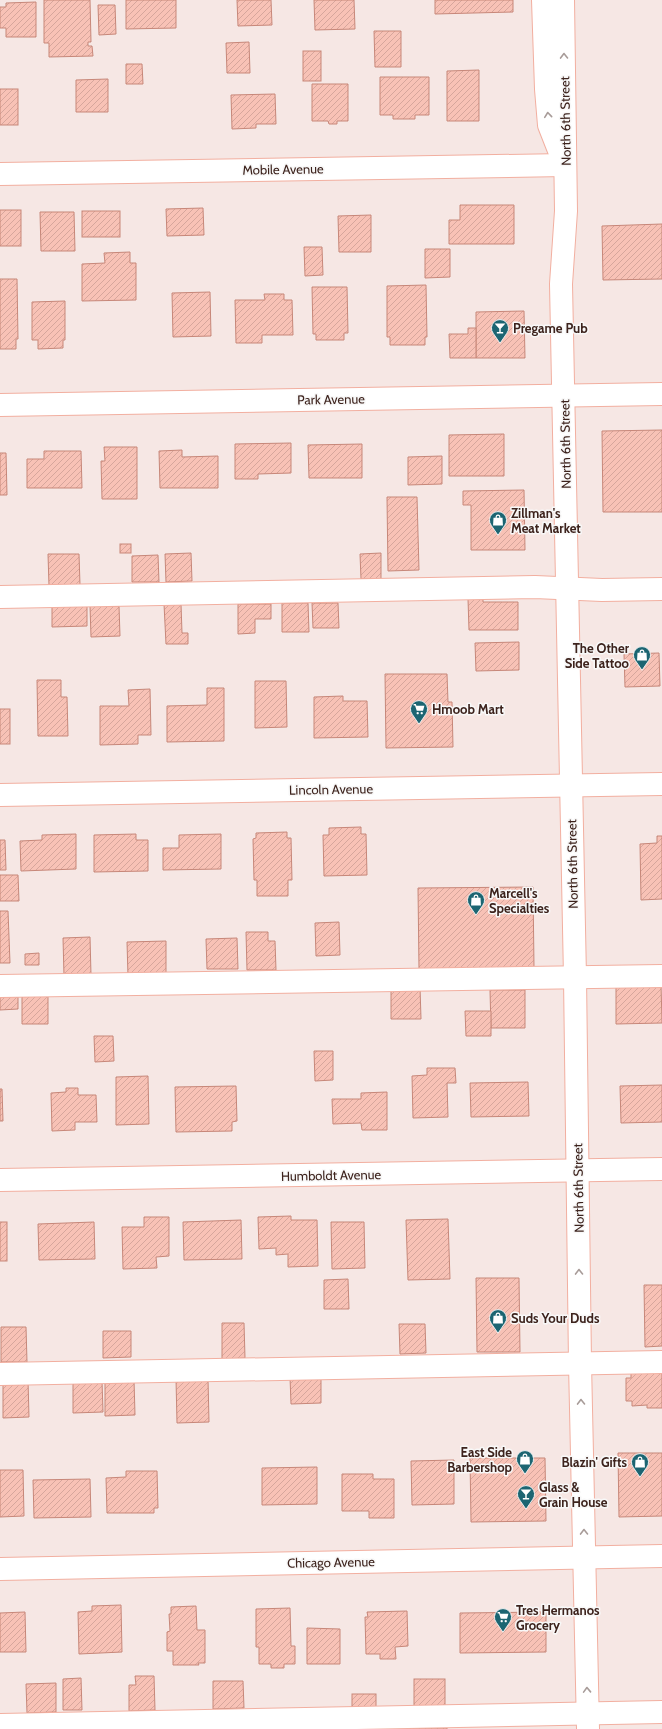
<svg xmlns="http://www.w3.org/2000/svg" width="662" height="1729" viewBox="0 0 662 1729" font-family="Cabin,sans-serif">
<defs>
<pattern id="building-hatch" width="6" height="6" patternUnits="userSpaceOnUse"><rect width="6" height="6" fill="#f8c2b6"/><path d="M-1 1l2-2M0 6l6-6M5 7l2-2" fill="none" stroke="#d6a69c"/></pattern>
</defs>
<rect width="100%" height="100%" fill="#f6e7e4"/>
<!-- building -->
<g fill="url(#building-hatch)" stroke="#c78779">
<path d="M44 0H90L91 42H88V46H92L93 56 49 57V43H44Z"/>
<path d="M126 0H176V28L126 29Z"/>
<path d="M237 0H271L272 25 238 26Z"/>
<path d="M314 0H354L355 29 315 30Z"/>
<path d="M435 0H513V12L435 14Z"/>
<path d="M36 2V37H6V28H0V7H6V3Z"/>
<path d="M98 5H115L116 34 99 35Z"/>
<path d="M374 31H401V67H375Z"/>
<path d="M249 42 250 73H227L226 43Z"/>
<rect x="303" y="51" width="18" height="30"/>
<path d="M126 64H142L143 84H126Z"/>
<path d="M479 70V121H447V71Z"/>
<path d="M380 77H429V115H415V119H393V115H380Z"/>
<path d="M108 79V112H76V80Z"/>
<path d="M312 84H348V121H337V124H329L328 121H312Z"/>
<rect x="0" y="89" width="18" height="36"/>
<path d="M275 94 276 124H256V128L232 129 231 95Z"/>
<path d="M460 205H514V244H449V220H460Z"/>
<path d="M203 208 204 235 167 236 166 209Z"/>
<rect x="0" y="210" width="21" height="36"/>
<rect x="82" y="211" width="38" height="26"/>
<path d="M40 212H74L75 251H41Z"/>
<path d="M371 215V252H339L338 216Z"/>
<path d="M662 224V279L603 280 602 226Z"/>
<path d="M304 247H322L323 275 305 276Z"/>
<path d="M425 249H450V277L425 278Z"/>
<path d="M130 252V263H136V300L82 301V264L105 263 104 253Z"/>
<path d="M0 279H17L18 339H16V349H0Z"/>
<path d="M426 285 427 337H425V345H390V337H387V286Z"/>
<path d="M312 287H347L348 333H344V340H316V334H313Z"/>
<path d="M210 292 211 336 173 337 172 293Z"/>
<path d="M264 294H284V300H292L293 335H262V343H236L235 300H265Z"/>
<path d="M65 301V340H63V348L38 349V340H32V302Z"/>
<path d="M524 311 525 358H476V312Z"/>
<path d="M468 328H476V358H450L449 334H468Z"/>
<path d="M662 430V512H603L602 431Z"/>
<path d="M504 434V476H449V435Z"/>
<path d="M291 443V473L258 474V479H235V444Z"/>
<path d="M362 444V478H309L308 445Z"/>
<path d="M104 447H137V499H102L101 461H105Z"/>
<path d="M182 450V457L218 456V488H160L159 451Z"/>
<path d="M44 451H81L82 488H27V459H44Z"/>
<path d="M0 453H6L7 495H0Z"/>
<path d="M442 456V484L408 485V457Z"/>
<path d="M524 490 525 550H471V505H463V491Z"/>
<path d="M387 497H417L419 570 388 571Z"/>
<rect x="120" y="544" width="11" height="9"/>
<path d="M191 553 192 581 166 582 165 554Z"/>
<path d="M381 553V579H361L360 554Z"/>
<path d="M48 554H79L80 585 49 586Z"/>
<path d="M158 555 159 582H132V556Z"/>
<path d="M468 599H483V602H518V630H469Z"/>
<path d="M282 603H308L309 632H282Z"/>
<path d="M312 603H338L339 628H313Z"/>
<path d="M164 604H181L182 633H188V644H166Z"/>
<path d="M238 604H271V619H255V633L238 634Z"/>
<path d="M87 605V626L52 627V606Z"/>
<path d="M90 606H119L120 636 91 637Z"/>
<path d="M519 642V670L476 671 475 643Z"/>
<path d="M659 653 660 686 625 687 624 654Z"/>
<path d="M385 674H447L448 702H452L453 747 386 748Z"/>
<path d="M37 680H61V697H67L68 736H38Z"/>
<path d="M255 681H286L287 727 255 728Z"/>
<path d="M207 688H224V741L167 742V706L207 705Z"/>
<path d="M150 689 151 735H138V744L100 745V706H129L128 690Z"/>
<path d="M343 696V701H367L368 737 314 738V697Z"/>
<rect x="0" y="709" width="10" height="35"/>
<path d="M361 827V834H366L367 875 324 876 323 835H329V828Z"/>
<path d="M287 832V838H291L292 880H288V896H257V880H254L253 839 256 838V833Z"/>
<path d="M76 834V869L21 871 20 841 42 840V835Z"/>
<path d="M136 834V840H148V871L94 872V835Z"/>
<path d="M221 834V869L163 870V848H179V835Z"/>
<path d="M657 836H662V899L641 900 640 844 657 843Z"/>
<path d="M0 840H5L6 870H0Z"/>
<path d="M0 875H18L19 901H0Z"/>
<path d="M533 887 534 968 419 969 418 888Z"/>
<path d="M0 911H8L10 963H0Z"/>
<path d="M339 922 340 955 316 956 315 923Z"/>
<path d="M246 932H268V941H275L276 970H247Z"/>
<path d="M90 937 91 975 64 976 63 938Z"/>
<path d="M237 938 238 969H207L206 939Z"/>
<path d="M166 941V975L128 976 127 942Z"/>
<path d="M39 953V965H25V954Z"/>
<path d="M661 984 662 1023 616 1024V985Z"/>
<path d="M391 987H420L421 1019H391Z"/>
<path d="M490 990H525V1028H491Z"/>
<path d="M0 993H18V1009L0 1010Z"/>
<path d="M48 993V1024H22V994Z"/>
<path d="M465 1011H491V1036H466Z"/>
<path d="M94 1036H113L114 1061 95 1062Z"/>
<path d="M314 1051H333V1080L315 1081Z"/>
<path d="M427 1068H455L456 1083H447L448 1117 413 1118 412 1076 427 1075Z"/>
<path d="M148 1076 149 1124 116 1125V1077Z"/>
<path d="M528 1082 529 1116 471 1117 470 1083Z"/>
<path d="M662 1085V1122L621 1123 620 1086Z"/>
<path d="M236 1086 237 1121 232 1122V1131L176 1132 175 1087Z"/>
<path d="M66 1088H78V1095H96L97 1122H75V1130L52 1131 51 1093 66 1092Z"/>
<path d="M0 1089H2L3 1121H0Z"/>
<path d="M387 1092V1130H362L361 1123 333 1124 332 1099H361V1093Z"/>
<path d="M291 1216V1220H317L318 1266 288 1267V1254L276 1255V1248L259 1249 258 1217Z"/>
<path d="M144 1217H169V1256L156 1257 157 1268 123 1269 122 1227H144Z"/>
<path d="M448 1219 450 1279 408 1280 406 1220Z"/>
<path d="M241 1220 242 1259 184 1260 183 1222Z"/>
<rect x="0" y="1222" width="7" height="39"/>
<path d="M94 1222 95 1259 39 1260 38 1224Z"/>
<path d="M331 1222H364L365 1268 332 1269Z"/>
<path d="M476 1278H519L520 1352H477Z"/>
<path d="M348 1279 349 1309H324V1280Z"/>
<path d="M644 1285H662V1346L645 1347Z"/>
<path d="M222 1323H244L245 1358 222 1359Z"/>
<path d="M399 1324H425L426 1353 400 1354Z"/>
<path d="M1 1327H26L27 1362H1Z"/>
<path d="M103 1331H131V1357L103 1358Z"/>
<path d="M662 1372V1408H647V1405L632 1406V1401H626V1378H631V1373Z"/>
<path d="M321 1376V1403L291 1404 290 1377Z"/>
<path d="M176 1379H208L209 1422 177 1423Z"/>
<path d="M28 1380 29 1417 3 1418V1381Z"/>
<path d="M134 1380 135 1415 105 1416V1381Z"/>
<path d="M73 1381H102L103 1412 73 1413Z"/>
<path d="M618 1453H662V1516L619 1517Z"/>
<path d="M470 1458H545L546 1521 471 1522Z"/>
<path d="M454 1460V1504L412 1505 411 1461Z"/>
<path d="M317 1467V1504L262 1505V1468Z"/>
<path d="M0 1470H23L24 1516 0 1517Z"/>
<path d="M126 1471H157L158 1508H154V1513H107L106 1478 126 1477Z"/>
<path d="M342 1474H373V1479H394V1518H369V1511H342Z"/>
<path d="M90 1479 91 1517 34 1518 33 1480Z"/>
<path d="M121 1605 122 1652 79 1654 78 1612 92 1611V1606Z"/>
<path d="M196 1606 197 1630H205V1663H198L199 1665H173V1651H167V1632L170 1631 169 1614H171V1607Z"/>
<path d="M290 1608 291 1646H295V1664H284V1668H271V1664H259V1647H256V1609Z"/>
<path d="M407 1611 408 1646 395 1647 396 1659H380V1654H366L365 1617H368L367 1612Z"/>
<path d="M25 1612 26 1652H0V1613Z"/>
<path d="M546 1612V1652L460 1653V1613Z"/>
<path d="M307 1628 340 1629V1664H307Z"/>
<path d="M135 1676H154L155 1710 129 1711V1685H136Z"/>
<path d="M81 1678 82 1710H63V1679Z"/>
<rect x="414" y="1679" width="31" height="28"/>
<path d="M213 1681H243L244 1708 213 1709Z"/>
<path d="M56 1683V1712L27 1713 26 1684Z"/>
<rect x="352" y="1694" width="24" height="14"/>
<path d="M447 1725V1729H410V1726Z"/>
</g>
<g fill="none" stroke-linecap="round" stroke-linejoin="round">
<!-- minor casing -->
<g stroke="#f2afa0" stroke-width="24">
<g id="minor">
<path d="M0 174 565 165"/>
<path d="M0 405 662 394"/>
<path d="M0 597 535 587 602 590 662 589"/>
<path d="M0 795 662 784"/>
<path d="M0 986 662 976"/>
<path d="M0 1180 662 1169"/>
<path d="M0 1374 662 1362"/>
<path d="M0 1569 662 1556"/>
<path d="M0 1725 662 1712"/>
</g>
</g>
<!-- major casing -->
<g stroke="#f2afa0" stroke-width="24">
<g id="major">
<path d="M543 0 546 89 549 125 560 153"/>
<path d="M563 0 566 211 561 284 575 977 580 1363 588 1729"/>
</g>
</g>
<!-- minor -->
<use href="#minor" stroke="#fff" stroke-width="22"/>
<!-- major -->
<use href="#major" stroke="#fff" stroke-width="22"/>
</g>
<!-- one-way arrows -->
<defs><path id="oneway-chevron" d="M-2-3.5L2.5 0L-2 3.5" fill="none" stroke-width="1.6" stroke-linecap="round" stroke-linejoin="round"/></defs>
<g stroke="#a89c99">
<use href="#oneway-chevron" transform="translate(564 56) rotate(-91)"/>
<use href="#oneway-chevron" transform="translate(548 115) rotate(-96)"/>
<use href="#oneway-chevron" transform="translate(579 1272) rotate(-91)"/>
<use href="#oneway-chevron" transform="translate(581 1402) rotate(-91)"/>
<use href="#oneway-chevron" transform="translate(584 1532) rotate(-91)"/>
<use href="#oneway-chevron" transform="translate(587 1690) rotate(-92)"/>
</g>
<!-- icons -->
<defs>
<g id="bar-pin" transform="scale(0.9)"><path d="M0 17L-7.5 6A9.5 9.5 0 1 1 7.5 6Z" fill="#1c6572" stroke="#f8f8f8"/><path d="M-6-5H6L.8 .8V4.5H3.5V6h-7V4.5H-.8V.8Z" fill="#fff"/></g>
<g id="shop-pin" transform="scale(0.9)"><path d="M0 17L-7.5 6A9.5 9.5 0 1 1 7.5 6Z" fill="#1c6572" stroke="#f8f8f8"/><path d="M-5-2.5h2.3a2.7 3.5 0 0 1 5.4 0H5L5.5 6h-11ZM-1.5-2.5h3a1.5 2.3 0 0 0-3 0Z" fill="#fff"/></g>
<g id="supermarket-pin" transform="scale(0.9)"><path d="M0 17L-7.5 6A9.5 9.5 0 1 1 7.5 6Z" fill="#1c6572" stroke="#f8f8f8"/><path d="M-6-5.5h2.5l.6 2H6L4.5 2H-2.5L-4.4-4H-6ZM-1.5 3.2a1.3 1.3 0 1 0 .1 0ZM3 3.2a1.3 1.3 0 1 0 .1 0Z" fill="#fff"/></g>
</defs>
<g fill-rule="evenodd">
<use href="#bar-pin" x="500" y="328"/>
<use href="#shop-pin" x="498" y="520"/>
<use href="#shop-pin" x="642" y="655"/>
<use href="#supermarket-pin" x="419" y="709"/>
<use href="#shop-pin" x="476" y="900"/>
<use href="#shop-pin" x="498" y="1318"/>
<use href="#shop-pin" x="525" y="1459"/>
<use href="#shop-pin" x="640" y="1462"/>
<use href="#bar-pin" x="526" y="1494"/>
<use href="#supermarket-pin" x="503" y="1617"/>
</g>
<g text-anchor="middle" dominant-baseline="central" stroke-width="3" stroke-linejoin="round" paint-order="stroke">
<!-- street labels -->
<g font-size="13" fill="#3d231d" stroke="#f8f8f8">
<text transform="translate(565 121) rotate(-91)">North 6th Street</text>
<text transform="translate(283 169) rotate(-1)">Mobile Avenue</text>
<text transform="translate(331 399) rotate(-1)">Park Avenue</text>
<text transform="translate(565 444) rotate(-91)">North 6th Street</text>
<text transform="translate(331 789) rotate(-1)">Lincoln Avenue</text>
<text transform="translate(572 864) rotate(-91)">North 6th Street</text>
<text transform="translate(331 1175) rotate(-1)">Humboldt Avenue</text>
<text transform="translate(578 1188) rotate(-91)">North 6th Street</text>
<text transform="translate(331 1562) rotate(-1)">Chicago Avenue</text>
</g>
<!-- poi labels -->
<g font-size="13" font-weight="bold" fill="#3d231d" stroke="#f8f8f8" text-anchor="start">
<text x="513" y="328">Pregame Pub</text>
<text x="511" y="513">Zillman's<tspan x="511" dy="15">Meat Market</tspan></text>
<text x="629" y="648" text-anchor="end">The Other<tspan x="629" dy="15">Side Tattoo</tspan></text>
<text x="432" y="709">Hmoob Mart</text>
<text x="489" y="893">Marcell's<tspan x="489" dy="15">Specialties</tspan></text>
<text x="511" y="1318">Suds Your Duds</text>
<text x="512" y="1452" text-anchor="end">East Side<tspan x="512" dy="15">Barbershop</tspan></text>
<text x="627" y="1462" text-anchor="end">Blazin' Gifts</text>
<text x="539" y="1487">Glass &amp;<tspan x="539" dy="15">Grain House</tspan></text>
<text x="516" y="1610">Tres Hermanos<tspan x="516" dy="15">Grocery</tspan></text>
</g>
</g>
</svg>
